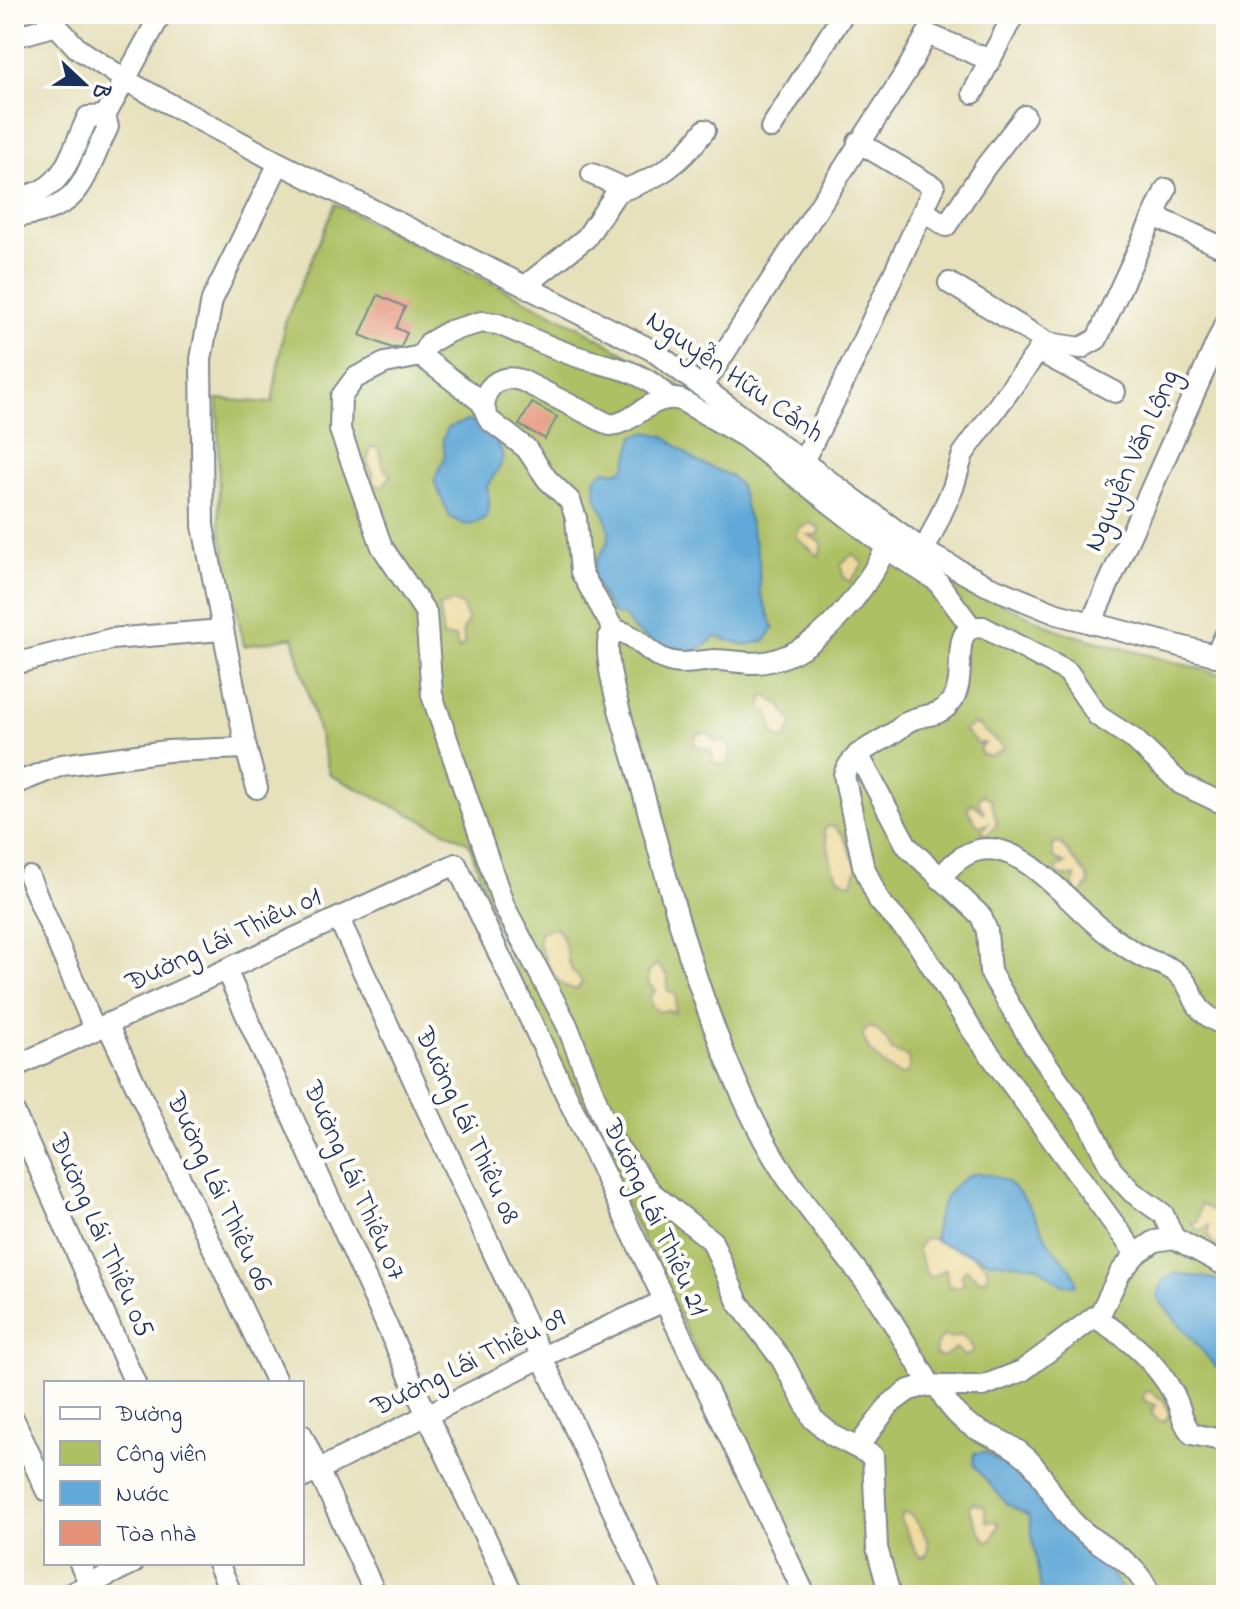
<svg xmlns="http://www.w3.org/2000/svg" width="1240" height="1609" viewBox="0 0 1240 1609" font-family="'Indie Flower',sans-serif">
<rect width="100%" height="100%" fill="#fdfcf7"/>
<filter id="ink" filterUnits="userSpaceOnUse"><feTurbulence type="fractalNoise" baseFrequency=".0125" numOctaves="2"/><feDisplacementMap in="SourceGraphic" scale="16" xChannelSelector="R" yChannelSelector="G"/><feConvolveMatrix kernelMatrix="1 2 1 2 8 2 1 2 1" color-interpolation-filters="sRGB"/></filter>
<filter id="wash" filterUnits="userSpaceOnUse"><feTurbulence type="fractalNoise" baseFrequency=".006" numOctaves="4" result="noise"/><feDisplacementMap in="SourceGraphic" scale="32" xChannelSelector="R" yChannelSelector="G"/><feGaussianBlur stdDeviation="1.8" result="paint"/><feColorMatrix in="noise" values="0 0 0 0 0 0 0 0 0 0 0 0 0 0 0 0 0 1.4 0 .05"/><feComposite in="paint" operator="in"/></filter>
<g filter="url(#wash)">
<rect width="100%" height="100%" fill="#e6e0bb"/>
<!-- green -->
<path fill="#adc064" stroke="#647861" stroke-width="2" d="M335 204 579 327 669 379 710 406 934 572 1062 632 1226 676V1595H811L501 940 469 843 330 775 293 637 244 646 219 522 218 399 272 403 285 322Z"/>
<!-- sand -->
<g fill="#eeda9e" stroke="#84847e" stroke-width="2">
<path d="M371 446 379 449 384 468 391 476 382 487 373 482V472L367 462Z"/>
<path d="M810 523 819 527 818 535H808L822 543 819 556 797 538 799 529Z"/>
<path d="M853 554 863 564 850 582 843 576 841 564Z"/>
<path d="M454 602 462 605 468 620 462 633 465 643 459 650 455 637H443L439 606Z"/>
<path d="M764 695 780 705 793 724 785 739 775 737 769 713 761 707Z"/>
<path d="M976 724 1003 747 1004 749 991 756 981 754 980 746 986 743H977L964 730Z"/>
<path d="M709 733 715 742 724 741 730 746 731 757 725 765 714 763 711 751 694 745 697 734Z"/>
<path d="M982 794 991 800 997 824 987 835 981 831 988 824 978 826 967 809 972 803 985 814 978 801Z"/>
<path d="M834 826 843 835 857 867 852 883C826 880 833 852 824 832L826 827Z"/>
<path d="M1060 843 1088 877 1089 884 1080 895 1073 892 1075 876H1061L1057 872V867L1065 863 1053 857V845Z"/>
<path d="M553 927C568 934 564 954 571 968 574 975 580 977 582 983L577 989C556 991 545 958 538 942L541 932Z"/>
<path d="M656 964 668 976 667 990 676 995 675 1013 667 1010 659 1012 652 1006 650 996 656 991 649 984 648 973Z"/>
<path d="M868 1027C880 1028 888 1041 892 1051L908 1057 910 1067 905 1075C891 1076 862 1047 863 1033Z"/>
<path d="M1201 1203 1217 1215V1222L1226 1224V1236L1220 1246 1214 1245 1208 1234 1209 1225 1198 1231 1191 1222 1197 1223Z"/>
<path d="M931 1238 971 1254 987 1266V1278L979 1280 966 1269 961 1276 965 1284 955 1288 948 1285 946 1269 933 1277 927 1275 917 1249 924 1239Z"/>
<path d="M962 1335 974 1349 971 1354 964 1356 956 1348 943 1357 936 1355 935 1348 943 1336 952 1338Z"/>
<path d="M1150 1391 1164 1401 1169 1413 1165 1421H1158L1151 1412 1156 1405 1144 1401V1393Z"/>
<path d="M972 1503 984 1506 987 1522 995 1521 999 1524 992 1540 986 1541C979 1530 974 1522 969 1508Z"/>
<path d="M903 1513 910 1514C920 1525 933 1543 926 1556L920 1557C910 1544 910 1533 900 1520Z"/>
</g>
<!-- water -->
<g fill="#60a8d7" stroke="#3e6c9a" stroke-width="2">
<path d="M466 421C485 423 497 438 503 456L500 467 487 486C490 507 493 522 466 525L450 517 434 481 445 457 443 439 448 428Z"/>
<path d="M648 432 664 436 696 461 731 476 740 486 759 559 760 592 774 628 765 641 746 645 715 637 704 647 677 657 635 631 625 617 612 613C601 594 585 576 600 555 605 548 610 540 609 531 607 510 591 500 596 477L605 470 616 472 625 468 634 436Z"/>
<path d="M973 1174C1019 1171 1031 1212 1050 1244 1059 1259 1076 1267 1076 1285H1062L1037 1266 989 1261 935 1241C934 1215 946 1185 973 1174Z"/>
<path d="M1177 1273C1193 1278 1213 1275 1226 1285V1379L1157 1298 1163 1280Z"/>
<path d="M985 1452 1028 1480 1056 1523 1098 1555 1126 1595H1042L1029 1516 1007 1504 973 1465 974 1453Z"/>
</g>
<g id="blocks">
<!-- building -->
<g fill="#e59178">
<path d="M378 295 405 307 396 328 407 333 401 347 392 348 360 335Z"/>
<path d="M532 403 557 417 545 439 519 425Z"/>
</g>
</g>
</g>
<g filter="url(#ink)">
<use href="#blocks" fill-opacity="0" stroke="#80888c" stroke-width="2"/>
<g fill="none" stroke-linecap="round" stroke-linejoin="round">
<!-- minor casing -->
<g stroke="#80888c" stroke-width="24">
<g id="minor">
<path d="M46 14 77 48 127 81 279 163 652 350 924 551 986 585 1057 614 1226 658"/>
<path d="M14 37 57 25"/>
<path d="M973 93 1014 14"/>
<path d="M105 116 161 14"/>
<path d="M771 128 843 14"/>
<path d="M617 192C659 178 678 166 705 130"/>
<path d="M14 197C64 195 69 156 88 117L105 116 108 127C80 185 84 208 14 217"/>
<path d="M924 211 946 226 986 166 1025 116"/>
<path d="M1154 216 1226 249"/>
<path d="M949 283 1048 343"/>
<path d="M525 286 586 238 617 192V185L592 174"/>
<path d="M1038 351 1115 392"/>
<path d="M421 356 484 404"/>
<path d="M703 386 906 72 927 34 990 60"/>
<path d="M669 398C640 369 621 370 585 359 556 351 527 336 498 324L482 322 450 331 429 343 421 356 385 363 355 378 341 397 340 430 382 547 426 613 432 695 504 906 567 1025 611 1138 651 1192 712 1241 738 1302 782 1360 813 1419 832 1435 873 1456 877 1548 890 1595"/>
<path d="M803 461 839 392 934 187 858 142"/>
<path d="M887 547C864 591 822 650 770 661 752 666 734 660 715 660 698 661 681 666 666 660 648 654 637 635 619 631L609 637C602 665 629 741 638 773 671 896 704 1027 764 1140 793 1194 833 1238 870 1288 892 1318 911 1353 931 1386"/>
<path d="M924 551 953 488 963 454 1038 351 1048 343 1081 348 1097 339 1166 189"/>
<path d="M1091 623 1226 322"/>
<path d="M615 632 581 572 576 518 570 501 547 479 526 448 489 420 484 408 486 394C494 379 507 375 523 381L610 425C637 423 651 392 681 400L745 437 898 556 937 581 972 628"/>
<path d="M1215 656 1226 634"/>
<path d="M14 664 111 639 222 630"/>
<path d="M858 754 907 846 981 916 987 931 990 972 1034 1046 1087 1120 1111 1169 1132 1192 1163 1214 1174 1238"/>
<path d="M14 784 62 765 167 751 246 748"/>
<path d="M257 788 246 748 203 526 201 359 212 300 279 163"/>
<path d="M29 877 95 1030"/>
<path d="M940 879C998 800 1060 899 1108 934 1120 943 1132 952 1145 958 1155 963 1169 965 1178 974 1201 995 1185 1008 1226 1026"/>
<path d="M339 919 652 1595"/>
<path d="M226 970 427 1415 513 1595"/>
<path d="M107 1024 277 1383"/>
<path d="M14 1067 456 864 805 1595"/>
<path d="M14 1112 135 1383"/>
<path d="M1136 1254 972 1030 916 941 879 901 863 865 844 775C852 751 877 745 896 731 901 728 905 722 911 720 926 714 939 717 950 703 972 678 944 625 983 627L1068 672 1098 716 1135 740 1181 784 1226 805"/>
<path d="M1094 1317C1126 1336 1155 1360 1173 1393 1181 1406 1181 1422 1192 1434L1226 1441"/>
<path d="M938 1387C966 1441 993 1427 1028 1459 1047 1478 1055 1505 1075 1524 1102 1551 1135 1557 1150 1595"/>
<path d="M14 1420 46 1490"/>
<path d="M302 1435 376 1595"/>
<path d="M858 1447 890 1404 909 1390 925 1386H983L1022 1371 1101 1312 1120 1273 1136 1254 1155 1241 1174 1238 1226 1266"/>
<path d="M302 1478 542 1357 662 1302"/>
<path d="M80 1563 90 1584"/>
<path d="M218 1563 232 1595"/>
<path d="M68 1595 133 1563"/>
</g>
</g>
<!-- minor -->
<use href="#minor" stroke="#fff" stroke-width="20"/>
</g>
</g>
<g text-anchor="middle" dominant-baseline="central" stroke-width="8" stroke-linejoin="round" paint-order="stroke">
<!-- street labels -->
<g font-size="28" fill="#1b2f5e" stroke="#fdfcf7">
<text transform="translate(734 378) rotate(35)">Nguyễn Hữu Cảnh</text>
<text transform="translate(1133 461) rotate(-66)">Nguyễn Văn Lộng</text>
<text transform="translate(224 941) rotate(-25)">Đường Lái Thiêu 01</text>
<text transform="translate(466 1126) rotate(65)">Đường Lái Thiêu 08</text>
<text transform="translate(353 1181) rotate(66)">Đường Lái Thiêu 07</text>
<text transform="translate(218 1192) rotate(65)">Đường Lái Thiêu 06</text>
<text transform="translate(654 1218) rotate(65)">Đường Lái Thiêu 21</text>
<text transform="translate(100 1236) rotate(66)">Đường Lái Thiêu 05</text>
<text transform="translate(469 1364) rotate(-26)">Đường Lái Thiêu 09</text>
</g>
</g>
<!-- margin -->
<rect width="1240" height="1609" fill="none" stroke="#fdfcf7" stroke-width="48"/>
<!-- legend -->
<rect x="44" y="1381" width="260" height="184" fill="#fdfcf7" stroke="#a3aaba" stroke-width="2"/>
<rect x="60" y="1407" width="40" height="12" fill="#ffffff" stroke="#a3aaba" stroke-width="2"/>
<text x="116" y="1421" font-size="24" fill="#1b2f5e">Đường</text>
<rect x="60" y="1441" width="40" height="24" fill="#adc064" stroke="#a3aaba" stroke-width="2"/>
<text x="116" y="1461" font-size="24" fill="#1b2f5e">Công viên</text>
<rect x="60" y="1481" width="40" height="24" fill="#60a8d7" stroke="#a3aaba" stroke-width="2"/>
<text x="116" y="1501" font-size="24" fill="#1b2f5e">Nước</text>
<rect x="60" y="1521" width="40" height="24" fill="#e59178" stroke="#a3aaba" stroke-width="2"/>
<text x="116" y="1541" font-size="24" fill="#1b2f5e">Tòa nhà</text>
<!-- north arrow -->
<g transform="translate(84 84) rotate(112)" stroke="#fdfcf7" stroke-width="6" paint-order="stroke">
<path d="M0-6L14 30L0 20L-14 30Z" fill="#1b2f5e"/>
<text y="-12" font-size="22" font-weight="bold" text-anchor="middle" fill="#1b2f5e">B</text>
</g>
</svg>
